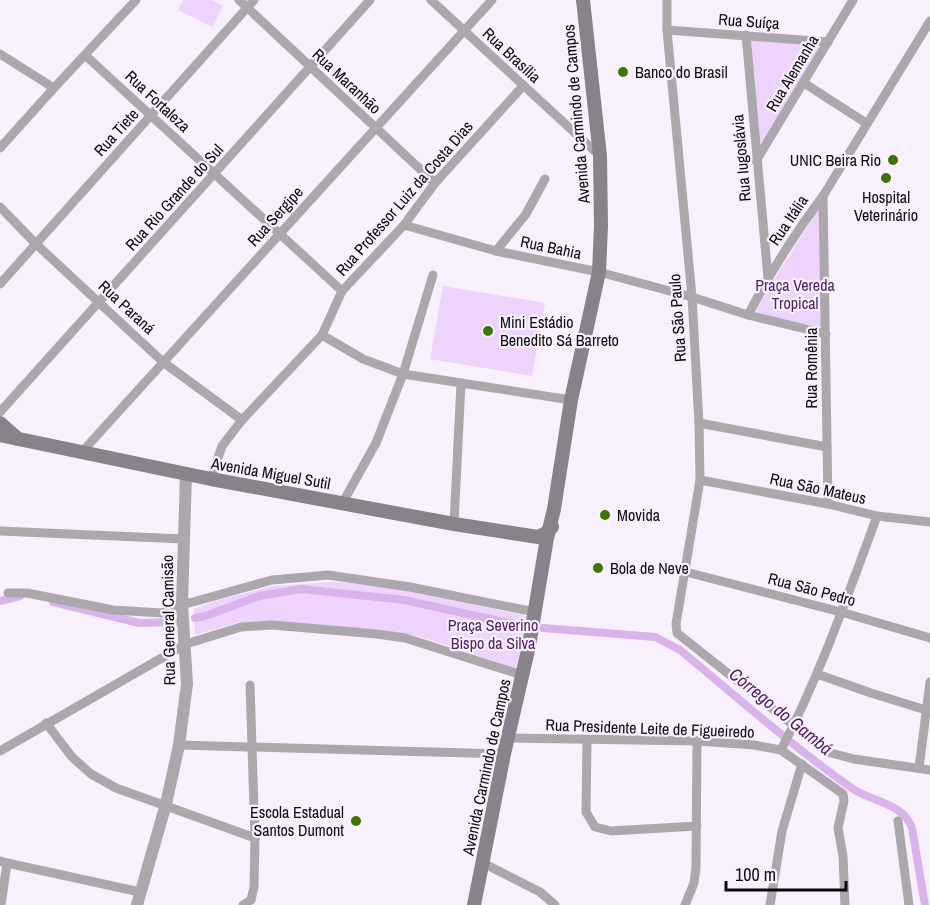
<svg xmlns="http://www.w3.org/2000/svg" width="930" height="905" viewBox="0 0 930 905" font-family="'Archivo Narrow',sans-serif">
<rect width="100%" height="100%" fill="#f9f0fd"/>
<!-- green -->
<g fill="#eed3fc">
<path d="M183 0H212L223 6 213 27 178 10Z"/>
<path d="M752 41 817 44 819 52 762 142 759 143 749 43Z"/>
<path d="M820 207 821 326 817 327 758 314 756 311 757 306Z"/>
<path d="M443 286 545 303 532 376 430 359Z"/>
<path d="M331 582C399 584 465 603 531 617L518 669 421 637 381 630 273 622H239L195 635 194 609 215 601 272 586Z"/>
</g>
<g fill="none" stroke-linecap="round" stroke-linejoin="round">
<!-- canal -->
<g stroke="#d9b4eb" stroke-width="8">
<path d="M0 601 20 596"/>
<path d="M53 602 139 623 175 622"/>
<path d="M195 618 205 616 259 596 301 589 404 600 522 626"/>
<path d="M543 628 655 637 680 650C737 697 793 747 853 789 873 802 903 803 912 828L925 905"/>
</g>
<!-- minor -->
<g stroke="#aba7ad" stroke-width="9">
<path d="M239 0 435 183"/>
<path d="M431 0 600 156"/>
<path d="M667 0V30L692 297 699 423 700 480 676 624 677 633 827 752 854 759 930 770"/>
<path d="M667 30 828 42"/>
<path d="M746 35 768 278"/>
<path d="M0 54 54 88"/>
<path d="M85 55 342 291"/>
<path d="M804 83 866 123"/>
<path d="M0 148 54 88 136 0"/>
<path d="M756 161 853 0"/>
<path d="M823 196 828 504"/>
<path d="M0 207 36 244 163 362 242 420"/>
<path d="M404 225 496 251 599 272 692 297 748 315 826 334"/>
<path d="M496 251 526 214 545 179"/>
<path d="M0 284 254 0"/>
<path d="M748 315C770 273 795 233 823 196L930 21"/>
<path d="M322 335 363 359 403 374 571 400"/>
<path d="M0 412 370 0"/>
<path d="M699 423 827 447"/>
<path d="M81 453 492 0"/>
<path d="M211 479 222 446 242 420 322 335 342 291 404 225 435 183 523 86"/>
<path d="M700 480 828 504 877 516 930 522"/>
<path d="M343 502 376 443 403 374 433 275"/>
<path d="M454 524 461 383"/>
<path d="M0 531 184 539"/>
<path d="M686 572 841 612 930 638"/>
<path d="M8 593H27L113 610 162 613 182 605 272 580 328 575 410 587 535 612"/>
<path d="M817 674 871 693 926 710"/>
<path d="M46 723 72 757 91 774 116 788 255 838"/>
<path d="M510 738 697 741 754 745 781 750 843 794 844 801 838 828 843 856 845 905"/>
<path d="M587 740 586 812 595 827 611 831 697 826"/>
<path d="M179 745 504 754"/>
<path d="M781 750C820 675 848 595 877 516"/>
<path d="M0 751 186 644 241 627 272 625 377 634 405 638 522 675"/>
<path d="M919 768 930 682"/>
<path d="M898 821 909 905"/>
<path d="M0 861 7 863 1 905"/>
<path d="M7 863 140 892"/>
<path d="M483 863 540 892 555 905"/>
<path d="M243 905 251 900 254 887 255 838 250 685"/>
<path d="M685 905 694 883 696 867 697 741"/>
<path d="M770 905 782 831 802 764"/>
</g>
<!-- tertiary -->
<path stroke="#aba7ad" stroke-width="12" d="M137 905 166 804 179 745 187 684 182 605 186 473"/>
<!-- secondary -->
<g stroke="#88828a" stroke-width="14">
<path d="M0 423 18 439"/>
<path d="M0 435 211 479 454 524 538 537 548 532 552 527"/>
<path d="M474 905 504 754 529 646 547 538 554 509 571 400 599 272 601 226 600 156 583 0"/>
</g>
</g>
<!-- markers -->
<g fill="#3d7402" stroke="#f9f0fd" stroke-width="2">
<circle cx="623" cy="72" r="6"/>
<circle cx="893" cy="160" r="6"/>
<circle cx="886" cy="178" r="6"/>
<circle cx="488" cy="331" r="6"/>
<circle cx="605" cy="515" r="6"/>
<circle cx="598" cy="568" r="6"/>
<circle cx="356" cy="821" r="6"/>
</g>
<g text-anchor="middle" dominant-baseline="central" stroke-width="4.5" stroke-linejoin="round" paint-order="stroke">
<!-- street labels -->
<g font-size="16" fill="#0d0a0e" stroke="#f9f0fd">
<text transform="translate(749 21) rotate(4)">Rua Suíça</text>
<text transform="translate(512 55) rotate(43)">Rua Brasília</text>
<text transform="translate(792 73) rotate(-59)">Rua Alemanha</text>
<text transform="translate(347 81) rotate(43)">Rua Maranhão</text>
<text transform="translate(158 101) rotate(43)">Rua Fortaleza</text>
<text transform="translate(576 114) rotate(-95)">Avenida Carmindo de Campos</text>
<text transform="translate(116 132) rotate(-48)">Rua Tiete</text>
<text transform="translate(741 158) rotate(-95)">Rua Iugoslávia</text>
<text transform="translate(174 197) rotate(-48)">Rua Rio Grande do Sul</text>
<text transform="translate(404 198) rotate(-49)">Rua Professor Luiz da Costa Dias</text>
<text transform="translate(275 216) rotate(-48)">Rua Sergipe</text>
<text transform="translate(788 220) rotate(-56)">Rua Itália</text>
<text transform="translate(551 247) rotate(12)">Rua Bahia</text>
<text transform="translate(127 307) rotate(43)">Rua Paraná</text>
<text transform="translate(677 318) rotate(-94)">Rua São Paulo</text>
<text transform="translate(811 368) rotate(-90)">Rua Romênia</text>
<text transform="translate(271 473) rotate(10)">Avenida Miguel Sutil</text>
<text transform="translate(818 488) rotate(12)">Rua São Mateus</text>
<text transform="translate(812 589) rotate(15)">Rua São Pedro</text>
<text transform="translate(168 620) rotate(-91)">Rua General Camisão</text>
<text transform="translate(650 728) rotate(2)">Rua Presidente Leite de Figueiredo</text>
<text transform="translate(486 767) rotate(-78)">Avenida Carmindo de Campos</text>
</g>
<!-- poi labels -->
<g font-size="16" fill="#0d0a0e" stroke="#f9f0fd" text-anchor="start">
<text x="635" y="72">Banco do Brasil</text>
<text x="881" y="160" text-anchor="end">UNIC Beira Rio</text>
<text x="886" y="197" text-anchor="middle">Hospital<tspan x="886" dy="18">Veterinário</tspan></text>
<text x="500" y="322">Mini Estádio<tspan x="500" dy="18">Benedito Sá Barreto</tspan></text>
<text x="617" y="515">Movida</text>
<text x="610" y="568">Bola de Neve</text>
<text x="344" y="812" text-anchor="end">Escola Estadual<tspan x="344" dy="18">Santos Dumont</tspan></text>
</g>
<!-- park labels -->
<g font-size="16" fill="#502263" stroke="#f9f0fd">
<text x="795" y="285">Praça Vereda<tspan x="795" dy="18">Tropical</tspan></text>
<text x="493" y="625">Praça Severino<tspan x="493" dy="18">Bispo da Silva</tspan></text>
</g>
<!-- water labels -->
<g font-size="18" font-style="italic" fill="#4d1f60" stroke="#f9f0fd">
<text transform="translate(781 711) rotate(39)">Córrego do Gambá</text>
</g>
</g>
<!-- scale -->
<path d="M726 881v9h120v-9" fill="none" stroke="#0d0a0e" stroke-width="3"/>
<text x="735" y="881" font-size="18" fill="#0d0a0e" stroke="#f9f0fd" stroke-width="4.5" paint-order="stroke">100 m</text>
</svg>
